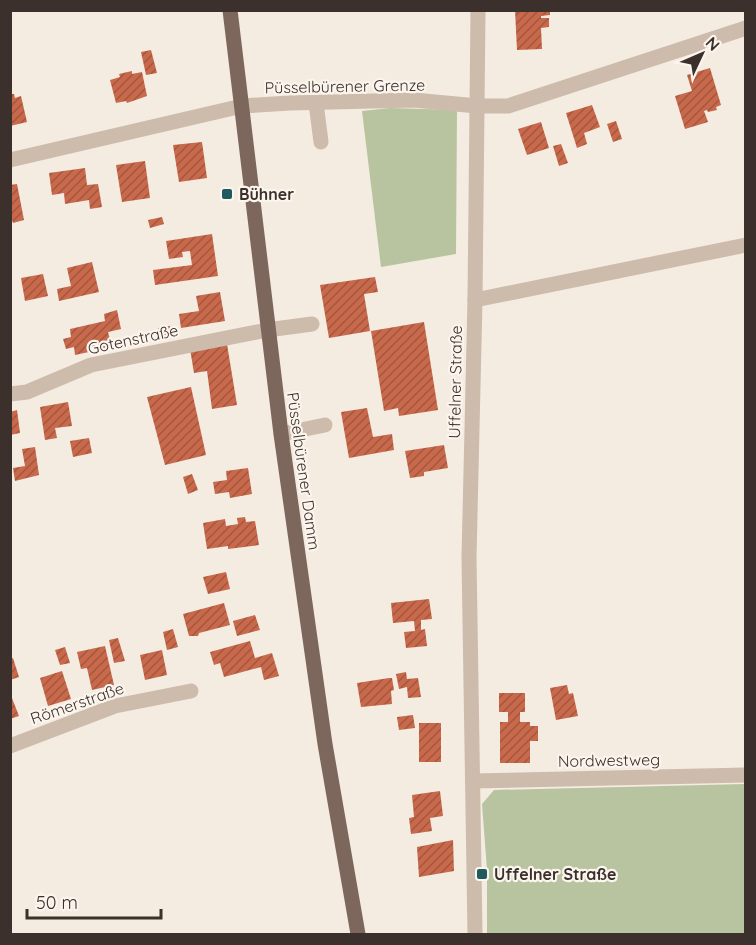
<svg xmlns="http://www.w3.org/2000/svg" width="756" height="945" viewBox="0 0 756 945" font-family="Quicksand,sans-serif">
<defs>
<pattern id="building-hatch" width="6" height="6" patternUnits="userSpaceOnUse" patternTransform="scale(1.5)"><rect width="6" height="6" fill="#c8694b"/><path d="M-1 1l2-2M0 6l6-6M5 7l2-2" fill="none" stroke="#a4573f"/></pattern>
</defs>
<rect width="100%" height="100%" fill="#f4ebe1"/>
<!-- green -->
<g fill="#b8c4a0">
<path d="M390 108 457 110 456 254 381 267 362 111Z"/>
<path d="M745 784V934H487V870L482 804 494 790Z"/>
</g>
<!-- building -->
<g fill="url(#building-hatch)">
<path d="M515 10H550V15L541 16V18H549V27L541 28 542 49 517 50Z"/>
<path d="M151 50 157 73 146 75 141 52Z"/>
<path d="M710 68 721 105 716 107 717 110 708 112 707 110 704 111 708 122 685 129 675 96 692 91 687 75Z"/>
<path d="M132 71V74L142 72 147 96 127 103 126 101 116 103 110 80 120 77 119 74Z"/>
<path d="M10 94H14L15 98 21 96 27 122 10 126Z"/>
<path d="M592 105 600 127 584 133 587 144 577 148 566 113Z"/>
<path d="M616 121 622 139 613 142 607 124Z"/>
<path d="M541 122 549 148 527 155 518 129Z"/>
<path d="M202 142 207 178 179 182 173 145Z"/>
<path d="M561 144 568 163 559 166 553 146Z"/>
<path d="M145 161 150 198 122 202 116 165Z"/>
<path d="M85 168 87 185 98 184 102 207 90 209 89 200 65 204 64 193 52 195 49 173Z"/>
<path d="M17 184 24 220 13 223 12 220H10V185Z"/>
<path d="M162 217 164 224 150 228 148 220Z"/>
<path d="M212 234 218 276 155 285 153 270 192 265 190 251 182 252 183 257 169 259 166 241Z"/>
<path d="M92 262 99 292 59 301 57 289 71 286 67 268Z"/>
<path d="M43 274 48 296 25 301 21 278Z"/>
<path d="M375 277 378 292 364 294 370 331 329 338 320 285Z"/>
<path d="M220 292 225 321 181 328 179 314 199 311 196 296Z"/>
<path d="M117 310 121 329 108 332 112 347 75 355 74 347 66 349 63 339 71 337 70 329 105 321 104 314Z"/>
<path d="M424 322 438 410 399 416 398 408 384 411 371 331Z"/>
<path d="M170 326 172 334 160 337 158 328Z"/>
<path d="M227 344 237 405 212 409 207 371 194 373 190 349Z"/>
<path d="M191 387 206 455 165 465 147 397Z"/>
<path d="M68 402 72 426 55 428 57 438 45 440 40 407Z"/>
<path d="M367 408 373 437 392 434 394 450 349 458 341 412Z"/>
<path d="M17 410 20 433 10 435V412Z"/>
<path d="M89 438 92 453 73 457 70 441Z"/>
<path d="M444 445 448 468 424 472V476L410 478 405 451Z"/>
<path d="M35 447 39 475 15 481 13 468 25 466 22 449Z"/>
<path d="M248 468 252 494 230 498 229 492 215 494 213 482 227 480 226 471Z"/>
<path d="M192 474 198 490 188 494 183 477Z"/>
<path d="M245 517 246 522 255 521 259 545 228 549V546L207 549 203 523 225 519 226 526 238 524 237 518Z"/>
<path d="M226 572 230 589 208 594 203 577Z"/>
<path d="M429 599 432 619 421 620V630L425 629 427 646 406 648 404 632 415 631 414 621 393 623 391 603Z"/>
<path d="M224 603 230 625 199 633 198 636H189L183 614Z"/>
<path d="M255 615 260 630 237 636 233 621Z"/>
<path d="M173 629 178 647 167 650 163 632Z"/>
<path d="M118 638 125 661 114 663 109 640Z"/>
<path d="M250 641 255 658 272 653 279 676 264 680 261 667 224 677 220 663 214 665 210 652Z"/>
<path d="M105 646 114 685 92 690 87 668 81 669 77 652Z"/>
<path d="M65 647 70 663 60 665 55 650Z"/>
<path d="M162 650 167 675 145 680 140 655Z"/>
<path d="M13 658 19 677 10 680V659Z"/>
<path d="M62 671 71 699 48 706 40 678Z"/>
<path d="M406 672 407 679 418 678 421 697 408 698 407 687 399 689 396 674Z"/>
<path d="M389 678H392L394 690 391 691 392 704 361 707 357 683Z"/>
<path d="M567 685 569 694 573 693 578 716 556 720 550 688Z"/>
<path d="M10 693 19 716 10 719Z"/>
<path d="M499 693H525V712H520V722H530V726H538V741H530V763H500V722H508V712H499Z"/>
<path d="M413 715 415 728 399 730 397 717Z"/>
<rect x="419" y="723" width="22" height="39"/>
<path d="M440 791 443 816 430 818 432 831 411 834 409 818 414 817 412 795Z"/>
<path d="M453 840 454 871 419 877 417 847Z"/>
</g>
<g fill="none" stroke-linecap="round" stroke-linejoin="round">
<!-- minor -->
<g stroke="#cdbbac" stroke-width="15">
<path d="M316 103 321 142"/>
<path d="M10 160 242 106 290 103 414 100 477 106H508L746 28"/>
<path d="M475 300 746 245"/>
<path d="M10 394 27 392 91 365 267 330 312 324"/>
<path d="M281 434 325 425"/>
<path d="M10 746 115 706 191 691"/>
<path d="M473 781 746 775"/>
<path d="M475 934 469 558 475 300 478 10"/>
</g>
<!-- major -->
<path stroke="#7d675c" stroke-width="15" d="M230 10 281 434 325 744 358 934"/>
</g>
<!-- markers -->
<g fill="#1f5a5e" stroke="#fbf5ee" stroke-width="2">
<rect x="221" y="188" width="12" height="12" rx="3"/>
<rect x="476" y="868" width="12" height="12" rx="3"/>
</g>
<g text-anchor="middle" dominant-baseline="central" stroke-width="4.5" stroke-linejoin="round" paint-order="stroke">
<!-- street labels -->
<g font-size="16" fill="#3b302b" stroke="#fbf5ee">
<text transform="translate(345 86) rotate(-1)">Püsselbürener Grenze</text>
<text transform="translate(133 339) rotate(-12)">Gotenstraße</text>
<text transform="translate(455 382) rotate(-89)">Uffelner Straße</text>
<text transform="translate(304 471) rotate(82)">Püsselbürener Damm</text>
<text transform="translate(77 703) rotate(-19)">Römerstraße</text>
<text transform="translate(609 760) rotate(-1)">Nordwestweg</text>
</g>
<!-- poi labels -->
<g font-size="16" font-weight="bold" fill="#3b302b" stroke="#fbf5ee" text-anchor="start">
<text x="239" y="194">Bühner</text>
<text x="494" y="874">Uffelner Straße</text>
</g>
</g>
<!-- border -->
<rect width="756" height="945" fill="none" stroke="#3b302b" stroke-width="24"/>
<!-- north arrow -->
<g transform="translate(702 54) rotate(46)" stroke="#fbf5ee" stroke-width="4.5" paint-order="stroke">
<path d="M0-4.5L10 22L0 15L-10 22Z" fill="#3b302b"/>
<text y="-9" font-size="16" font-weight="bold" text-anchor="middle" fill="#3b302b">N</text>
</g>
<!-- scale -->
<path d="M27 909v9h134v-9" fill="none" stroke="#3b302b" stroke-width="3"/>
<text x="36" y="909" font-size="18" fill="#3b302b" stroke="#fbf5ee" stroke-width="4.5" paint-order="stroke">50 m</text>
</svg>
